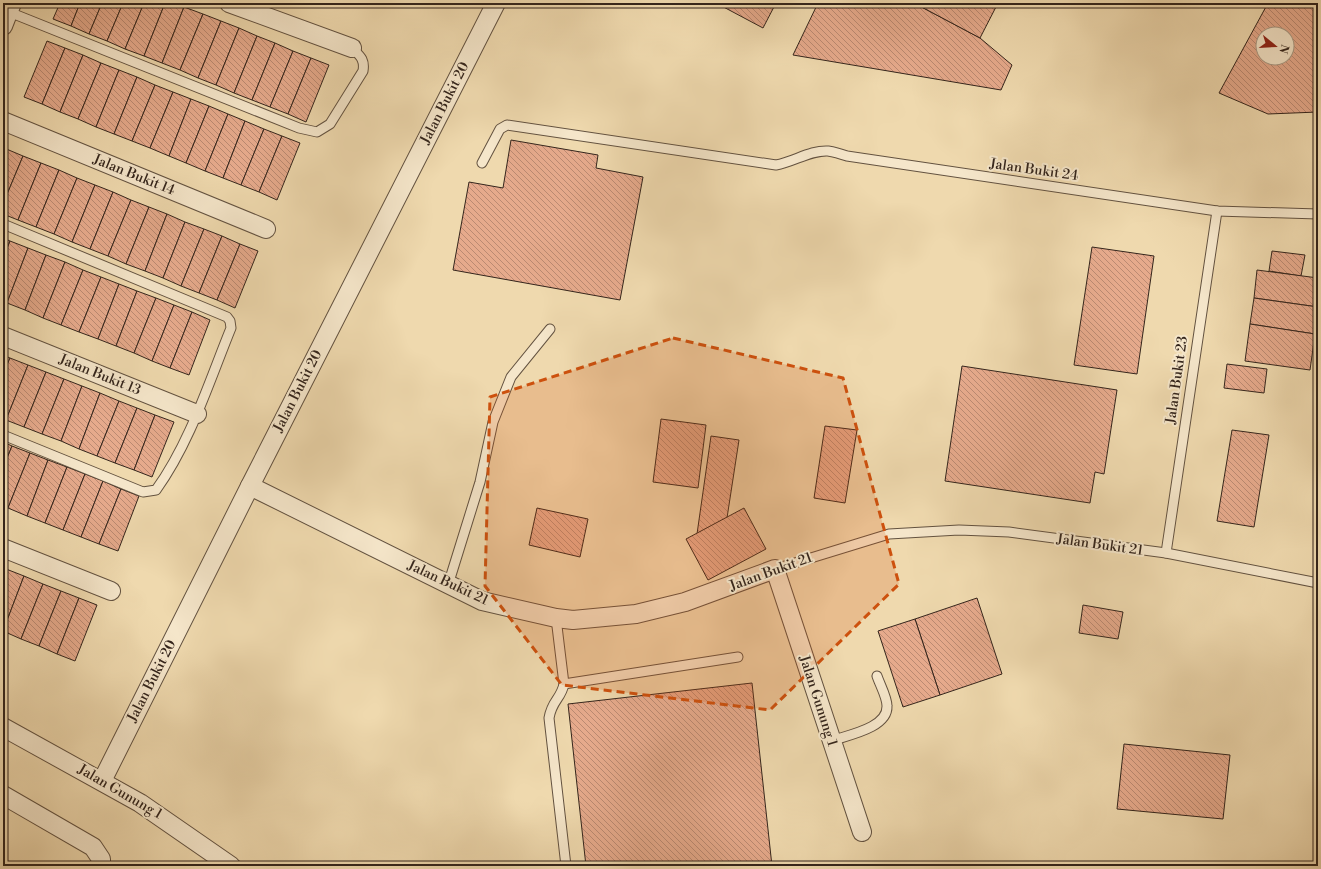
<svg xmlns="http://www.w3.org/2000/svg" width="1321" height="869" viewBox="0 0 1321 869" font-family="'Libre Bodoni',serif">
<defs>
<pattern id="building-back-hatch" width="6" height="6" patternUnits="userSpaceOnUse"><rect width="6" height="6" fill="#e6aa8c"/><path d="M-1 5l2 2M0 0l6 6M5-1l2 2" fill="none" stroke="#bb8a72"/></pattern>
</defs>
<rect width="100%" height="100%" fill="#efd9ae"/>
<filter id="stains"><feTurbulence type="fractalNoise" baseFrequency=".005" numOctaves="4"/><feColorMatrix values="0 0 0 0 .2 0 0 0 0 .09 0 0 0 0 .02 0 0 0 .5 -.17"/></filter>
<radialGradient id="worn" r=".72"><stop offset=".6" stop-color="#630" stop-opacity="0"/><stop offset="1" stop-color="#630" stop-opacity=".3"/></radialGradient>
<!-- building -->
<g fill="url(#building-back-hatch)" stroke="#34251c" fill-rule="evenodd">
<path d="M60 3H80L71 26 53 19Z"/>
<path d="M80 3H102L89 34 71 26Z"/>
<path d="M102 3H123L107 41 89 34Z"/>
<path d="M123 3H144L125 49 107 41Z"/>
<path d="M144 3H165L144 56 125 49Z"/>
<path d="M165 3H176L184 7 162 63 144 56Z"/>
<path d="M716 3H776L763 28Z"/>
<path d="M818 3H914L980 38 1012 65 1001 90 793 55Z"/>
<path d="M914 3H998L980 38Z"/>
<path d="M1268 3H1307L1318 8V112L1268 114 1219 93ZM1263 34H1287V58H1263Z"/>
<path d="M184 7 203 14 180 70 162 63Z"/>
<path d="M203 14 221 21 198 78 180 70Z"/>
<path d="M221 21 239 28 216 85 198 78Z"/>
<path d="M239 28 257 36 234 93 216 85Z"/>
<path d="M257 36 275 43 252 100 234 93Z"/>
<path d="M47 41 65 48 42 104 24 97Z"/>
<path d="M275 43 293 51 270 107 252 100Z"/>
<path d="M65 48 83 55 60 112 42 104Z"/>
<path d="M293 51 311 58 288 114 270 107Z"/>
<path d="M83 55 101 63 78 119 60 112Z"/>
<path d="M311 58 329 65 306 122 288 114Z"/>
<path d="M101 63 119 70 96 127 78 119Z"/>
<path d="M119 70 137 77 114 134 96 127Z"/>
<path d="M137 77 155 85 132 141 114 134Z"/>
<path d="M155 85 173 92 150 148 132 141Z"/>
<path d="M173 92 191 99 169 156 150 148Z"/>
<path d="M191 99 209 106 186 163 169 156Z"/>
<path d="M209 106 228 114 205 171 186 163Z"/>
<path d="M228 114 245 121 223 178 205 171Z"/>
<path d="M245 121 264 129 241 185 223 178Z"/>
<path d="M264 129 282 136 259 192 241 185Z"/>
<path d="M282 136 300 143 277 200 259 192Z"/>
<path d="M511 140 598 155 596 168 643 177 620 300 453 270 469 182 503 188Z"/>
<path d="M4 148 23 156 3 204V152Z"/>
<path d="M23 156 41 163 18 220 3 214V204Z"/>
<path d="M41 163 59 170 36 227 18 220Z"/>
<path d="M59 170 77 178 54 234 36 227Z"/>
<path d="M77 178 95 185 72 242 54 234Z"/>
<path d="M95 185 113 192 90 249 72 242Z"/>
<path d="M113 192 131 200 108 256 90 249Z"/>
<path d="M131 200 149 207 126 264 108 256Z"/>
<path d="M149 207 167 214 145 271 126 264Z"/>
<path d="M167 214 185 222 163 278 145 271Z"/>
<path d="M185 222 204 229 181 286 163 278Z"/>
<path d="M204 229 222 236 199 293 181 286Z"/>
<path d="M222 236 240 244 217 300 199 293Z"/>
<path d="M3 238 10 241 3 259Z"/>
<path d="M10 241 28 248 7 303 3 302V259Z"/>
<path d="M240 244 258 251 235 308 217 300Z"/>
<path d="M1092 247 1154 256 1137 374 1074 365Z"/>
<path d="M28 248 46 255 25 310 7 303Z"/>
<path d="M1272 251 1305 255 1301 276 1269 271Z"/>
<path d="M46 255 65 262 43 318 25 310Z"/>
<path d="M65 262 83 270 61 325 43 318Z"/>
<path d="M83 270 101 277 79 332 61 325Z"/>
<path d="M1257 270 1318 278V307L1254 298Z"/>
<path d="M101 277 119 284 98 339 79 332Z"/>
<path d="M119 284 137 291 116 346 98 339Z"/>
<path d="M137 291 156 298 134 353 116 346Z"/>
<path d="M156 298 174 305 152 361 134 353Z"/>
<path d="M1254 298 1318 307 1315 334 1250 324Z"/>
<path d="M174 305 192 312 170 368 152 361Z"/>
<path d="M192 312 210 320 189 375 170 368Z"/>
<path d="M1250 324 1315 334 1310 370 1245 361Z"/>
<path d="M3 355 10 358 3 374Z"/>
<path d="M10 358 28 365 6 420 3 419V374Z"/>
<path d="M1227 364 1267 369 1264 393 1224 388Z"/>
<path d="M28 365 46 372 24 427 6 420Z"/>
<path d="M962 366 1117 390 1104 474 1095 472 1090 503 945 481Z"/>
<path d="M46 372 64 379 42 434 24 427Z"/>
<path d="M64 379 82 386 61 441 42 434Z"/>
<path d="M82 386 100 393 79 449 61 441Z"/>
<path d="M100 393 119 401 97 456 79 449Z"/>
<path d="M119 401 137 408 115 463 97 456Z"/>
<path d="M137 408 155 415 134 470 115 463Z"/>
<path d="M155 415 174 422 152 477 134 470Z"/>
<path d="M661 419 706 425 698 488 653 482Z"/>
<path d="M825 426 857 430 845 503 814 498Z"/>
<path d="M1232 430 1269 435 1254 527 1217 521Z"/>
<path d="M711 436 739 440 727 518 697 534Z"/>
<path d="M3 442 12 446 3 468Z"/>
<path d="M12 446 30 453 8 508 3 506V468Z"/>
<path d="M30 453 48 460 27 516 8 508Z"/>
<path d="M48 460 67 467 45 523 27 516Z"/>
<path d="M67 467 85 474 63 530 45 523Z"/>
<path d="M85 474 103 481 81 537 63 530Z"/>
<path d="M103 481 121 489 99 544 81 537Z"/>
<path d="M121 489 139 496 118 551 99 544Z"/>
<path d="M537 508 588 519 580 557 529 545Z"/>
<path d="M744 508 766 549 708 580 686 539Z"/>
<path d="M6 569 24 576 3 631V578Z"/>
<path d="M24 576 43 584 21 639 3 631Z"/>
<path d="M43 584 61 591 39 646 21 639Z"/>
<path d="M61 591 79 598 57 654 39 646Z"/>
<path d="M79 598 97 605 75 661 57 654Z"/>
<path d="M977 598 1002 674 940 695 915 619Z"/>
<path d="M1083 605 1123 612 1118 639 1079 633Z"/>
<path d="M915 619 940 695 903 707 878 631Z"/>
<path d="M752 683 772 866H586L568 704Z"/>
<path d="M1124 744 1230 755 1223 819 1117 809Z"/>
</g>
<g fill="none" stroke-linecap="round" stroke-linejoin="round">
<!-- service casing -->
<g stroke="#635240" stroke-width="11">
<g id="service">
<path d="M9 12 299 128 317 132 330 124 363 71C365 59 360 56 352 48"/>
<path d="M482 163 500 129 507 125 776 165C794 162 810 150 828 151 834 152 841 154 847 156L1217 211 1318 214"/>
<path d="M3 224 227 317 230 321 231 328C209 382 190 443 156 490L143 492 3 435"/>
<path d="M1166 553 1217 211"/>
<path d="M775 569 889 534 959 530 1009 532 1166 553 1318 583"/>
<path d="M448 585 480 482 493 422 511 377 550 329"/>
<path d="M556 618 564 684C561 699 552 700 549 718L566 866"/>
<path d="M564 684 738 657"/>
<path d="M831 741C848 735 888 728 887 706 887 697 880 685 877 676"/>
</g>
</g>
<!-- minor casing -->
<g stroke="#635240" stroke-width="20">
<g id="minor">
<path d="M229 3 352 48"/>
<path d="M3 26 12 3"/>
<path d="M3 121 266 229"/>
<path d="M3 336 197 414"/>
<path d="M250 486 482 601 556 618 573 620 636 614 685 602 775 569 862 832"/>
<path d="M3 548 111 591"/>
<path d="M3 727 140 803 231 866"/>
<path d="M102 781 250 486 496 3"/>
<path d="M3 795 93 847 101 859V866"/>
</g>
</g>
<!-- service -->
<use href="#service" stroke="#f5e6ca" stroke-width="9"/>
<!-- minor -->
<use href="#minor" stroke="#f5e6ca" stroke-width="18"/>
</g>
<!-- marked area -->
<path fill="#cd510e" fill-opacity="0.2" stroke="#cd510e" stroke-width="3" stroke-dasharray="8 5" stroke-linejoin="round" d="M673 338 843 378 899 584 770 710 562 685 485 586 490 397Z"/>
<g text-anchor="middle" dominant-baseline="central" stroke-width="4" stroke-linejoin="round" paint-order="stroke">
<!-- street labels -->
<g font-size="14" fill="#34251c" stroke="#f5e6ca">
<text transform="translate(445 103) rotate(-63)">Jalan Bukit 20</text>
<text transform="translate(1034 170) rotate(8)">Jalan Bukit 24</text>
<text transform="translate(134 175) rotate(22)">Jalan Bukit 14</text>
<text transform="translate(100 375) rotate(22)">Jalan Bukit 13</text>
<text transform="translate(1177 380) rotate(-82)">Jalan Bukit 23</text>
<text transform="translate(298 391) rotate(-63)">Jalan Bukit 20</text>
<text transform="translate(1100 545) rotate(8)">Jalan Bukit 21</text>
<text transform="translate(771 572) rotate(-20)">Jalan Bukit 21</text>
<text transform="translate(448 583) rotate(25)">Jalan Bukit 21</text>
<text transform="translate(152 681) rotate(-63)">Jalan Bukit 20</text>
<text transform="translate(818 701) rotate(72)">Jalan Gunung 1</text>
<text transform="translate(120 792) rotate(30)">Jalan Gunung 1</text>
</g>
</g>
<!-- margin -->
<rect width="1321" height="869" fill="none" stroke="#efd9ae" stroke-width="16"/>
<rect x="4" y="4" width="1313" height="861" fill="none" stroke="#34251c" stroke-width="2"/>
<rect x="8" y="8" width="1305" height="853" fill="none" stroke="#34251c"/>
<!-- north arrow -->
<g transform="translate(1275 46) rotate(108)"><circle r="19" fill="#f5e6ca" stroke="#a89984"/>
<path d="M0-3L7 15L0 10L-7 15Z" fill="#8f2418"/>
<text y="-6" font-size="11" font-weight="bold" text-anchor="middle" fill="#34251c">N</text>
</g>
<rect width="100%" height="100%" filter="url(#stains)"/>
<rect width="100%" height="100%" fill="url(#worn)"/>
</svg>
